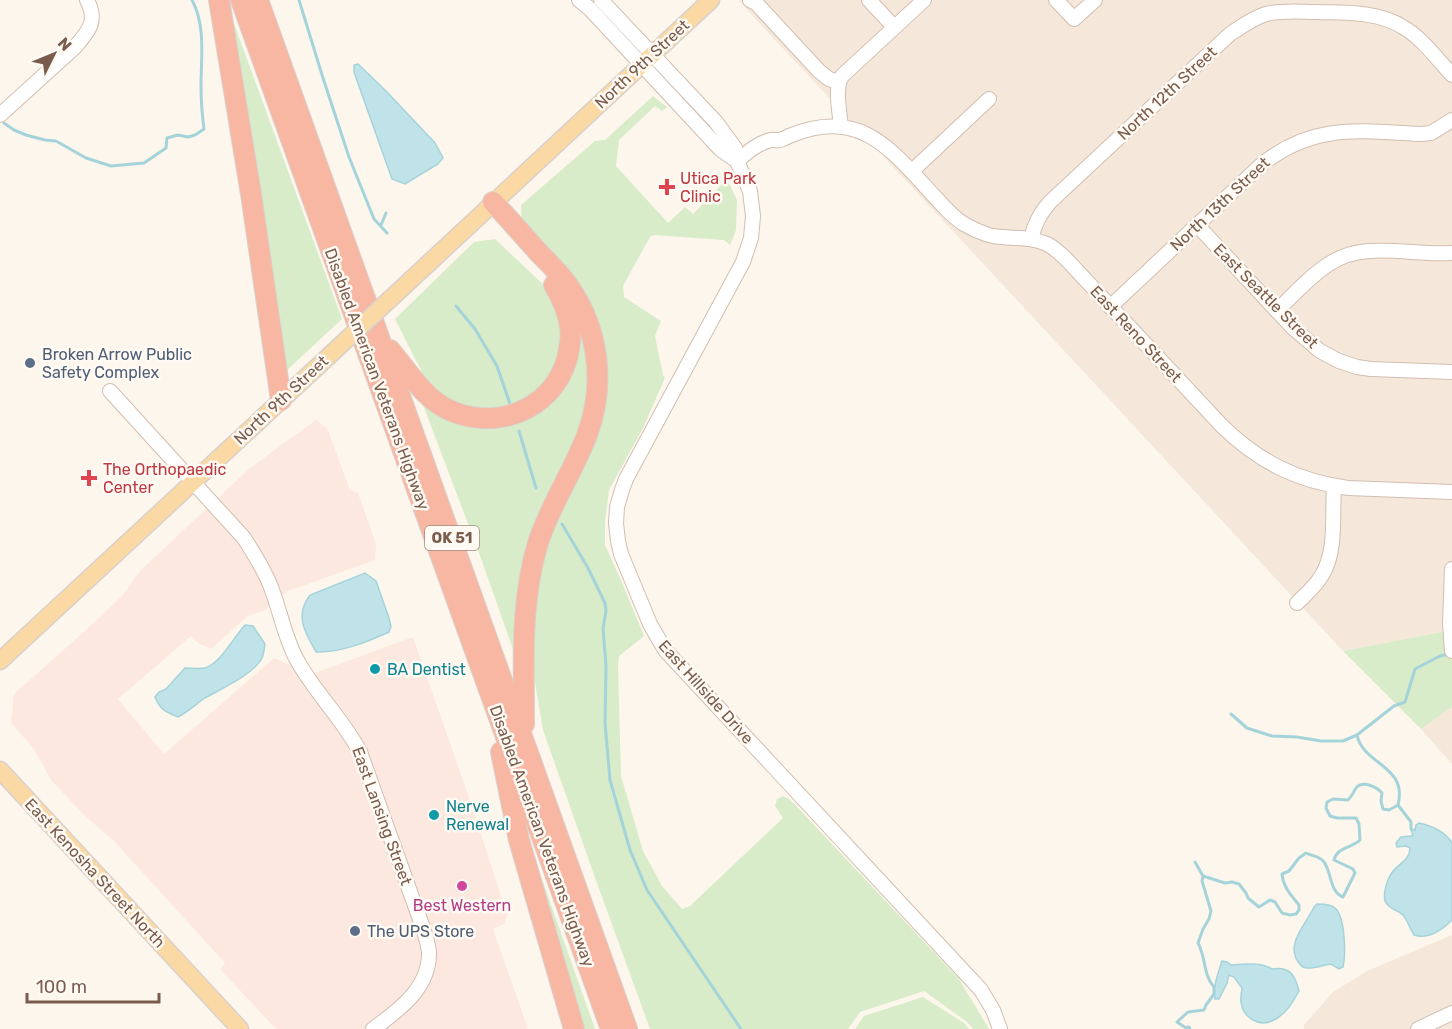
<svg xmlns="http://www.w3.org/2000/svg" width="1452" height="1029" viewBox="0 0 1452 1029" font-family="Rubik,sans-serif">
<rect width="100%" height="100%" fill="#fdf6ec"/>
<!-- residential -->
<g fill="#f5e8da">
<path d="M741 0H1452V630L1343 651 739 1Z"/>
<path d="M1452 707V764L1421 729Z"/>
<path d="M1452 935V1029H1304V1025L1333 992 1367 971Z"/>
</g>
<!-- commercial -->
<path fill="#fde8e0" d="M316 420 327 428 350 490 358 493 376 544 375 560 288 591 265 610 248 616 211 649 198 643 191 636 118 699 164 754 274 658 312 674 413 637 473 809 507 915 504 924 493 929 528 1029H276L220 969 225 963 114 841 85 816 51 780 34 749 11 723 14 694 86 630 122 596 141 570 250 468Z"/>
<!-- green -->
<g fill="#d8ecc9">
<path d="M229 10 342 319 286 371Z"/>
<path d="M653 96 667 107 662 111 655 106 619 140 616 166 668 223 685 207 693 214 727 179 737 200 736 230 730 245 724 240 654 235 650 237 623 286 624 297 661 321 655 336 663 375 665 378 644 426 609 490 605 522V545L621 580 644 636 619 656 618 667 621 776 643 851 662 886 682 909 690 906 783 818 775 806 777 799 783 796 789 799 798 808 959 979 989 1029H973L967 1022 924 991 860 1012 848 1029H650L593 872 543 730 531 659 536 575 605 377 522 224 521 205 595 141 605 140Z"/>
<path d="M495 239 547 288 562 324 561 346 552 374 536 392 520 403 497 411 466 409 444 397 426 380 395 319 474 242Z"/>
<path d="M582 317 594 392 553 497 515 655 478 550 417 389 440 409H535Z"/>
<path d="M1452 630V707L1421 729 1343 651Z"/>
<path d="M527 837 595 1029H581Z"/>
<path d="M923 997 964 1023 969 1029H855L864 1016Z"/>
</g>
<!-- water -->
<g fill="#bfe3e8" stroke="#a5d3da" stroke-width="1.5">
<path d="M358 64 386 91 435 143 443 158 438 164 405 184 392 179 354 72V65Z"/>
<path d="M365 573 376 581 389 618 391 627 389 632C367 642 340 653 316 652 305 632 294 616 310 595Z"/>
<path d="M245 625 253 626 265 644C264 648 264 654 262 658 254 674 221 689 205 698 196 704 188 712 178 717 166 712 160 710 155 697L159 692 166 689 185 668C192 668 199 669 205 668 219 665 234 637 245 625Z"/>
<path d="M1419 823C1432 826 1445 831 1452 843V920C1442 930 1429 940 1414 935 1410 929 1408 921 1403 915 1397 909 1389 910 1385 901 1383 893 1387 880 1391 874 1397 864 1410 861 1410 848L1406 846 1397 847 1396 843 1401 837 1411 836 1413 835 1411 829 1415 830 1416 825Z"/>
<path d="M1317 904C1323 904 1332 904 1336 909 1345 918 1346 955 1343 967L1339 969 1331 964C1323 965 1314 969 1307 968 1303 968 1301 966 1299 963 1284 945 1307 923 1314 907Z"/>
<path d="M1222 961 1227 962 1231 965C1244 964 1261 962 1272 969 1290 966 1295 975 1299 991 1293 1002 1286 1014 1274 1020 1260 1028 1243 1018 1241 1002 1240 998 1242 992 1242 988L1234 977 1229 975 1227 983 1219 999H1215C1213 985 1218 974 1222 961Z"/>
</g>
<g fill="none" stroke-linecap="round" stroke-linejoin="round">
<!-- stream -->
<g stroke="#a5d3da" stroke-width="3">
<path d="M299 0 323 78 349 157 374 219 387 233"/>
<path d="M4 123 14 130 26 135 45 140 56 141 86 158 111 166 144 163 166 148 167 138 178 135 188 137 195 135 204 129C202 114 201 100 201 86 201 58 206 26 192 0"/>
<path d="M381 225 386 213"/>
<path d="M456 306 475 329 497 366 510 404"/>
<path d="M519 431 536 488"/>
<path d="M562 524 588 568 605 603 606 611 603 628 606 666 605 723 610 780 630 850 647 890 741 1029"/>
<path d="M1231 714 1247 728 1272 736 1297 737 1321 741H1343L1357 735"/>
<path d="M1398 805 1411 822V829"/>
<path d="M1195 862 1203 876"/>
<path d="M1190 1029 1189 1027 1186 1028 1177 1022 1188 1012 1204 1010 1206 1005 1214 994V987C1203 975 1206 957 1198 943L1203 929 1209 919 1211 911 1202 881 1203 876 1225 883 1232 882 1239 884 1246 893 1248 898 1259 907 1270 900 1275 902 1282 913 1290 915 1296 914 1299 910V905C1291 895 1283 887 1282 874L1289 871 1299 858 1306 853C1312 856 1320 856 1324 862 1332 873 1329 891 1343 897L1355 873 1353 869 1334 860C1337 847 1352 848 1360 840L1359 824 1356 818H1337L1330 816 1326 808 1327 802 1333 799 1348 800C1352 796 1353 793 1356 788 1363 780 1377 787 1382 793L1381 801 1383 809 1389 810 1398 805C1408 765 1363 765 1357 735L1394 706 1405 702 1415 669 1440 656 1449 654"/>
</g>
<!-- minor casing -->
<g stroke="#d1beb0" stroke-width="16">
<g id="minor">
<path d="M579 0 590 9 721 150 737 161"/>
<path d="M601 0 716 122 735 148 737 161 750 191 753 216 751 238 743 262 626 479 622 490 617 507 616 523 618 541 621 554 650 624 665 650 981 990 993 1010 1000 1029"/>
<path d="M750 0 756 3 819 71 829 79 839 82"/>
<path d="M869 0 894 27"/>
<path d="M1056 0 1074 19 1095 0"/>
<path d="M0 115 75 47C89 31 98 21 87 0"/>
<path d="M841 127C840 112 834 89 842 76L924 0"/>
<path d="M737 161C746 153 759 142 771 140 774 139 777 141 780 140 783 139 786 138 789 136 860 107 890 148 934 196 944 206 952 217 964 224 973 229 983 234 993 236 1011 239 1030 236 1047 244 1055 248 1062 255 1068 261L1222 426C1259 462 1297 481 1348 488L1452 492"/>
<path d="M912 171 989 99"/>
<path d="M1197 225 1293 328 1320 351 1339 361 1357 367 1371 369 1452 372"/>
<path d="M1031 239C1034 225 1040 213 1050 202L1230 34C1242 26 1253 18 1266 14 1283 10 1300 12 1317 12 1345 13 1377 11 1403 27 1422 38 1437 59 1452 75"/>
<path d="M1110 307 1261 165C1313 123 1359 131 1421 134L1431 133 1452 120"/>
<path d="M1277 311C1293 295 1310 276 1329 264 1364 240 1412 256 1452 253"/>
<path d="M110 391 244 538C254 554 266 572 272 590 281 614 285 638 297 660 315 693 343 719 360 752L422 925C425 934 428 943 429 952 430 988 399 1010 373 1029"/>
<path d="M1452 569 1450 623 1452 651"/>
<path d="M1297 603C1306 594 1316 586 1322 575 1337 551 1332 514 1334 486"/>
<path d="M1418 1029 1452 1013"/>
</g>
</g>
<!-- major casing -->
<g stroke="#dad1cd" stroke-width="19">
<g id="major">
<path d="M430 262 711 0"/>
<path d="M0 661 302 381"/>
<path d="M0 770 240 1029"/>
</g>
</g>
<!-- highway casing -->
<g stroke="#dad1cd" stroke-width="22">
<g id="highway">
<path d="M219 0 251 194 281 400"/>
<path d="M241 0 611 1029"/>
<path d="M258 0 627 1029"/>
<path d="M493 202C509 219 524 236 539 253 549 263 559 273 567 284 599 328 606 384 587 435 573 472 550 505 538 543 520 602 524 664 524 724"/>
<path d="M390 350C407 370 423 397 447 409 494 432 552 411 567 359 569 349 572 338 570 327 568 312 562 298 554 285"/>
<path d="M501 752 519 840 574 1029"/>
</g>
</g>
<!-- minor -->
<use href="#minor" stroke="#fff" stroke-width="14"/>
<!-- major -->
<use href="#major" stroke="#fbd9a5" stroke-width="16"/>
<!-- highway -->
<use href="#highway" stroke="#f7b7a3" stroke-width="20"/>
<!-- major-bridge casing -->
<g stroke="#dad1cd" stroke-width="19" stroke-linecap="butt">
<path id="major-bridge" d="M302 381 430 262"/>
</g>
<!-- major-bridge -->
<use href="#major-bridge" stroke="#fbd9a5" stroke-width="16"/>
</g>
<!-- markers -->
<g fill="#e0444e" stroke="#fffaf3" stroke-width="2">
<path d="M664 178h6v6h6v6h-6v6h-6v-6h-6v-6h6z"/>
<path d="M86 469h6v6h6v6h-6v6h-6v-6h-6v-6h6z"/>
</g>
<g fill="#5c6f8a" stroke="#fffaf3" stroke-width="2">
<circle cx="30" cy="363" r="6"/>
<circle cx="355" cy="931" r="6"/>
</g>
<g fill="#0f9aa8" stroke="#fffaf3" stroke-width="2">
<circle cx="375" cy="669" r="6"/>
<circle cx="434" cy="815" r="6"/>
</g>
<circle fill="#d1479c" stroke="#fffaf3" stroke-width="2" cx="462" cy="886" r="6"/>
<g text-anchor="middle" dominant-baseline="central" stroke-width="5" stroke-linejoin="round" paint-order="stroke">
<!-- shield labels -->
<rect fill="#fffaf3" stroke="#a28b7f" stroke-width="1.5" x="425" y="526" width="54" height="24" rx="4.5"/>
<g font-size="15" font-weight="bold" fill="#7a5c4d">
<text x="452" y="538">OK 51</text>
</g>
<!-- street labels -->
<g font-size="16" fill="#7a5c4d" stroke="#fffaf3">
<text transform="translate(642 64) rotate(-43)">North 9th Street</text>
<text transform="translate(1167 93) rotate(-43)">North 12th Street</text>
<text transform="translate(1220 204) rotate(-43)">North 13th Street</text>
<text transform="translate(1266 296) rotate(45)">East Seattle Street</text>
<text transform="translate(1136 334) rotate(47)">East Reno Street</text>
<text transform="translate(377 379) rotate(70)">Disabled American Veterans Highway</text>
<text transform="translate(281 400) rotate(-43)">North 9th Street</text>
<text transform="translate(706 692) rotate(48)">East Hillside Drive</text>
<text transform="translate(382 816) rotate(70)">East Lansing Street</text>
<text transform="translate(542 836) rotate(70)">Disabled American Veterans Highway</text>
<text transform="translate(95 873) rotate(47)">East Kenosha Street North</text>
</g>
<!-- health labels -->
<g font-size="16" fill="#be3a42" stroke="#fffaf3" text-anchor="start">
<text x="680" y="178">Utica Park<tspan x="680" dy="18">Clinic</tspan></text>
<text x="103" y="469">The Orthopaedic<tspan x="103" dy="18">Center</tspan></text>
</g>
<!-- service labels -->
<g font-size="16" fill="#4e5e75" stroke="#fffaf3" text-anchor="start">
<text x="42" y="354">Broken Arrow Public<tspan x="42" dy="18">Safety Complex</tspan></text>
<text x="367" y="931">The UPS Store</text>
</g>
<!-- culture labels -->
<g font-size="16" fill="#0d838f" stroke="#fffaf3" text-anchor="start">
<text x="387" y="669">BA Dentist</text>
<text x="446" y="806">Nerve<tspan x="446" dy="18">Renewal</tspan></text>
</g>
<!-- hotel labels -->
<g font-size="16" fill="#b23c85" stroke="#fffaf3">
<text x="462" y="905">Best Western</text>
</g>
</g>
<!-- north arrow -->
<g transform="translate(54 54) rotate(47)" stroke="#fffaf3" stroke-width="4.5" paint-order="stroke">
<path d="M0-4.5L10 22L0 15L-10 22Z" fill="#7a5c4d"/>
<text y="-9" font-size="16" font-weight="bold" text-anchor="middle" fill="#7a5c4d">N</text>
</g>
<!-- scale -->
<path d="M27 993v9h132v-9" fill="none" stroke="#7a5c4d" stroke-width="3"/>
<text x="36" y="993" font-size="18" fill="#7a5c4d" stroke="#fffaf3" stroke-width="4.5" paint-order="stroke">100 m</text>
</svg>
